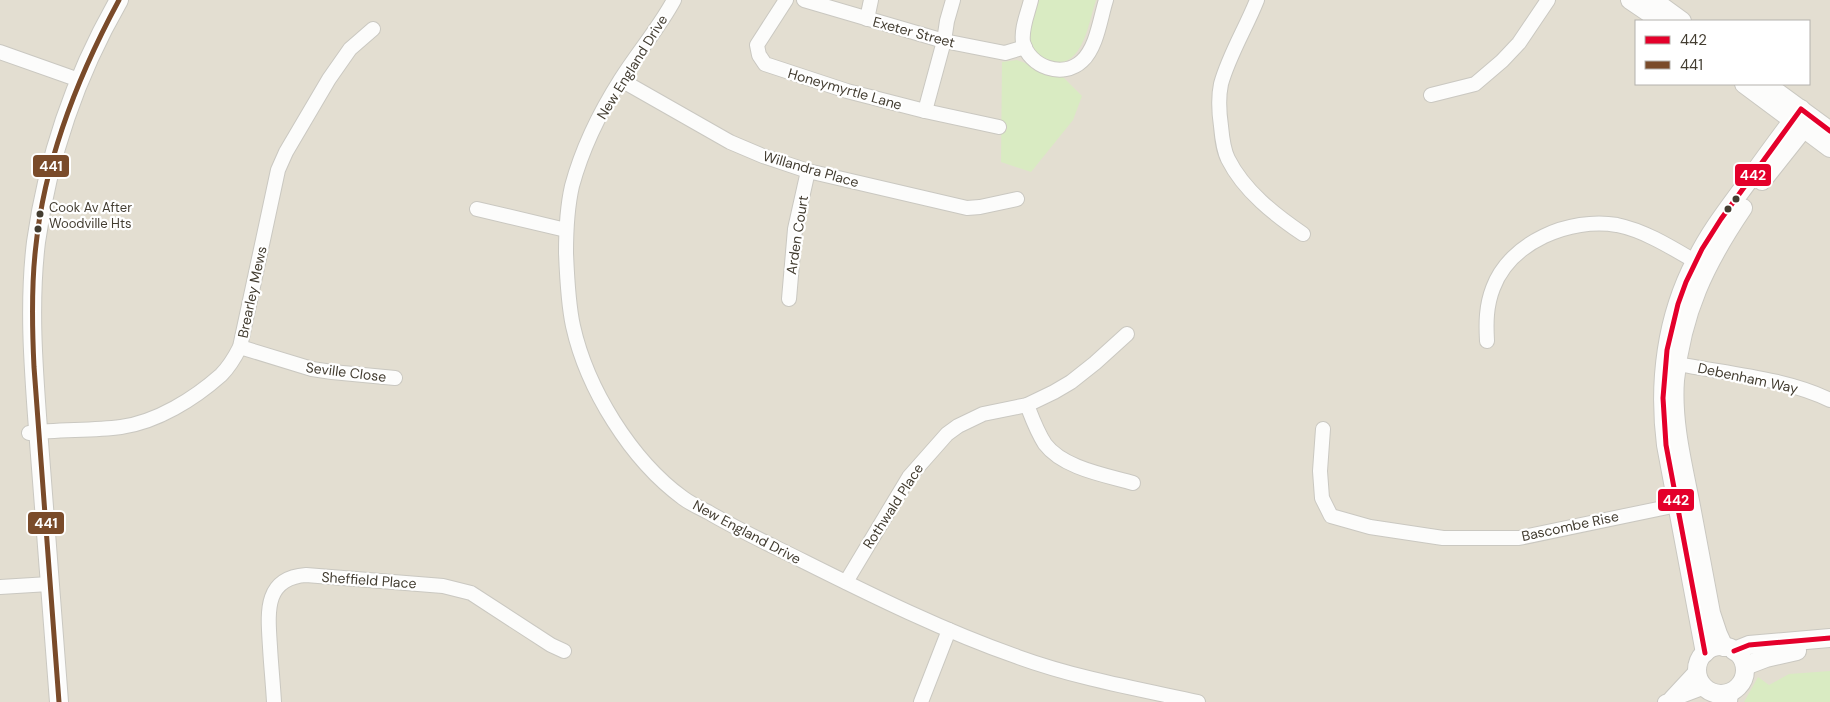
<svg xmlns="http://www.w3.org/2000/svg" width="1830" height="702" viewBox="0 0 1830 702" font-family="'DM Sans',sans-serif">
<rect width="100%" height="100%" fill="#eeece5"/>
<!-- residential -->
<path fill="#e3ded1" fill-rule="evenodd" d="M0 0H1830V702H0ZM1636 21H1809V84H1636Z"/>
<!-- green -->
<g fill="#d9ebc2">
<path d="M1038 0H1096C1089 21 1083 68 1053 62 1050 61 1045 60 1042 58 1037 55 1032 48 1028 43L1030 30Z"/>
<path d="M1017 60 1063 77 1082 96 1073 120 1031 172 1001 162 1002 62Z"/>
<path d="M1830 671V702H1744L1758 677 1769 685 1789 674Z"/>
</g>
<g fill="none" stroke-linecap="round" stroke-linejoin="round">
<!-- minor casing -->
<g stroke="#cac8c1" stroke-width="16">
<g id="minor">
<path d="M674 0C659 28 638 52 621 79 600 112 582 149 572 186 567 208 566 231 566 253 567 277 568 303 573 326 587 389 631 460 683 498 691 504 700 508 708 512 738 530 771 545 803 561 873 596 944 631 1018 657 1076 678 1138 689 1198 702"/>
<path d="M786 0 757 45 759 55 765 64 847 91 925 111 999 127"/>
<path d="M804 0 944 41 1005 53 1025 47"/>
<path d="M1031 0C1028 13 1021 28 1023 42 1029 67 1063 79 1082 61 1097 47 1100 19 1106 0"/>
<path d="M1257 0C1246 28 1229 55 1221 84 1218 98 1219 112 1221 126 1222 137 1223 149 1228 159 1244 191 1275 215 1303 234"/>
<path d="M867 19 871 0"/>
<path d="M0 52 79 80"/>
<path d="M621 80 730 142 763 156 808 171 967 208 980 207 1017 199"/>
<path d="M1431 95 1475 84 1502 61 1519 43 1548 0"/>
<path d="M925 111 944 41 947 21 953 0"/>
<path d="M477 209 566 230"/>
<path d="M789 299 795 229 808 171"/>
<path d="M1487 341C1486 323 1486 306 1493 288 1510 242 1570 217 1617 225 1647 231 1677 251 1703 266"/>
<path d="M240 347 312 369 332 372 395 378"/>
<path d="M1668 362C1719 373 1783 377 1830 400"/>
<path d="M1027 405C1032 418 1037 432 1045 444 1063 468 1105 475 1133 483"/>
<path d="M1323 429 1320 471 1322 498 1331 516 1370 527 1443 538H1519L1687 503"/>
<path d="M29 433C59 429 90 431 121 427 157 422 194 399 221 375 229 367 235 357 240 347L278 170 286 152 329 79 350 49 373 29"/>
<path d="M846 582 909 477 947 434 958 426 983 414 1027 405 1054 392 1071 382 1095 363 1127 334"/>
<path d="M0 587 49 584"/>
<path d="M1671 698 1697 670"/>
<path d="M274 702C273 684 271 665 270 647 268 614 263 578 306 575L443 586 471 593 551 645 564 651"/>
<path d="M921 702 949 630"/>
<path d="M1665 702 1705 687"/>
<path d="M1730 702 1731 692"/>
</g>
</g>
<!-- tertiary casing -->
<g stroke="#cac8c1" stroke-width="20">
<g id="tertiary">
<path d="M1630 0 1661 21"/>
<path d="M1653 0 1682 21"/>
<path d="M1744 84 1830 148"/>
<path d="M1766 84 1830 131"/>
<path d="M1762 181 1812 118"/>
<circle cx="1721" cy="670" r="24"/>
<path d="M1724 647 1718 634 1711 613C1704 576 1697 538 1690 501 1682 461 1672 420 1675 380 1682 312 1705 264 1743 208"/>
<path d="M1734 651 1749 645 1830 638"/>
<path d="M1705 653 1666 445C1658 382 1666 317 1696 260 1710 231 1730 206 1749 180 1766 156 1783 133 1801 109"/>
<path d="M1745 666 1766 658 1797 651"/>
<path d="M59 702C53 615 45 529 39 442 34 375 28 308 36 242 48 156 76 75 119 0"/>
</g>
</g>
<!-- minor -->
<use href="#minor" stroke="#fcfcfb" stroke-width="14"/>
<!-- tertiary -->
<use href="#tertiary" stroke="#fcfcfb" stroke-width="18"/>
<!-- bus-1 casing -->
<g stroke="#fff" stroke-width="9">
<g id="bus-1">
<path d="M1734 651 1749 645 1830 638"/>
<path d="M1705 653 1666 445 1663 398 1667 350 1678 304 1686 282 1702 249 1721 219 1801 109 1830 131"/>
</g>
</g>
<!-- bus-2 casing -->
<g stroke="#fff" stroke-width="9">
<path id="bus-2" d="M59 702 34 367C32 326 31 285 36 245 45 158 78 76 119 0"/>
</g>
<!-- bus-1 -->
<use href="#bus-1" stroke="#e4002b" stroke-width="5"/>
<!-- bus-2 -->
<use href="#bus-2" stroke="#7a4b2a" stroke-width="5"/>
</g>
<!-- markers -->
<g fill="#433d31" stroke="#fff" stroke-width="2">
<circle cx="1736" cy="199" r="4.5"/>
<circle cx="1728" cy="209" r="4.5"/>
<circle cx="40" cy="214" r="4.5"/>
<circle cx="38" cy="229" r="4.5"/>
</g>
<g text-anchor="middle" dominant-baseline="central" stroke-width="4.5" stroke-linejoin="round" paint-order="stroke">
<!-- bus labels -->
<g font-size="13" fill="#433d31" stroke="#fff" text-anchor="start">
<text x="49" y="207">Cook Av After<tspan x="49" dy="16">Woodville Hts</tspan></text>
</g>
<!-- street labels -->
<g font-size="14" fill="#433d31" stroke="#fff">
<text transform="translate(914 32) rotate(15)">Exeter Street</text>
<text transform="translate(632 67) rotate(-58)">New England Drive</text>
<text transform="translate(845 89) rotate(16)">Honeymyrtle Lane</text>
<text transform="translate(811 169) rotate(16)">Willandra Place</text>
<text transform="translate(797 235) rotate(-81)">Arden Court</text>
<text transform="translate(252 292) rotate(-78)">Brearley Mews</text>
<text transform="translate(346 372) rotate(7)">Seville Close</text>
<text transform="translate(1748 378) rotate(12)">Debenham Way</text>
<text transform="translate(893 506) rotate(-57)">Rothwald Place</text>
<text transform="translate(1570 526) rotate(-12)">Bascombe Rise</text>
<text transform="translate(747 532) rotate(28)">New England Drive</text>
<text transform="translate(369 580) rotate(4)">Sheffield Place</text>
</g>
</g>
<g stroke="#fff" stroke-width="2">
<rect x="32" y="154" width="38" height="24" rx="5" fill="#7a4b2a"/>
<rect x="1734" y="163" width="38" height="24" rx="5" fill="#e4002b"/>
<rect x="1657" y="488" width="38" height="24" rx="5" fill="#e4002b"/>
<rect x="27" y="511" width="38" height="24" rx="5" fill="#7a4b2a"/>
</g>
<g font-size="14" text-anchor="middle" font-weight="bold" fill="#fff">
<text x="51" y="171">441</text>
<text x="1753" y="180">442</text>
<text x="1676" y="505">442</text>
<text x="46" y="528">441</text>
</g>
<!-- legend -->
<rect x="1635" y="20" width="175" height="65" fill="#ffffff" stroke="#b4b1ad"/>
<rect x="1645" y="36" width="25" height="8" fill="#e4002b" stroke="#b4b1ad"/>
<text x="1680" y="45" font-size="15" fill="#433d31">442</text>
<rect x="1645" y="61" width="25" height="8" fill="#7a4b2a" stroke="#b4b1ad"/>
<text x="1680" y="70" font-size="15" fill="#433d31">441</text>
</svg>
